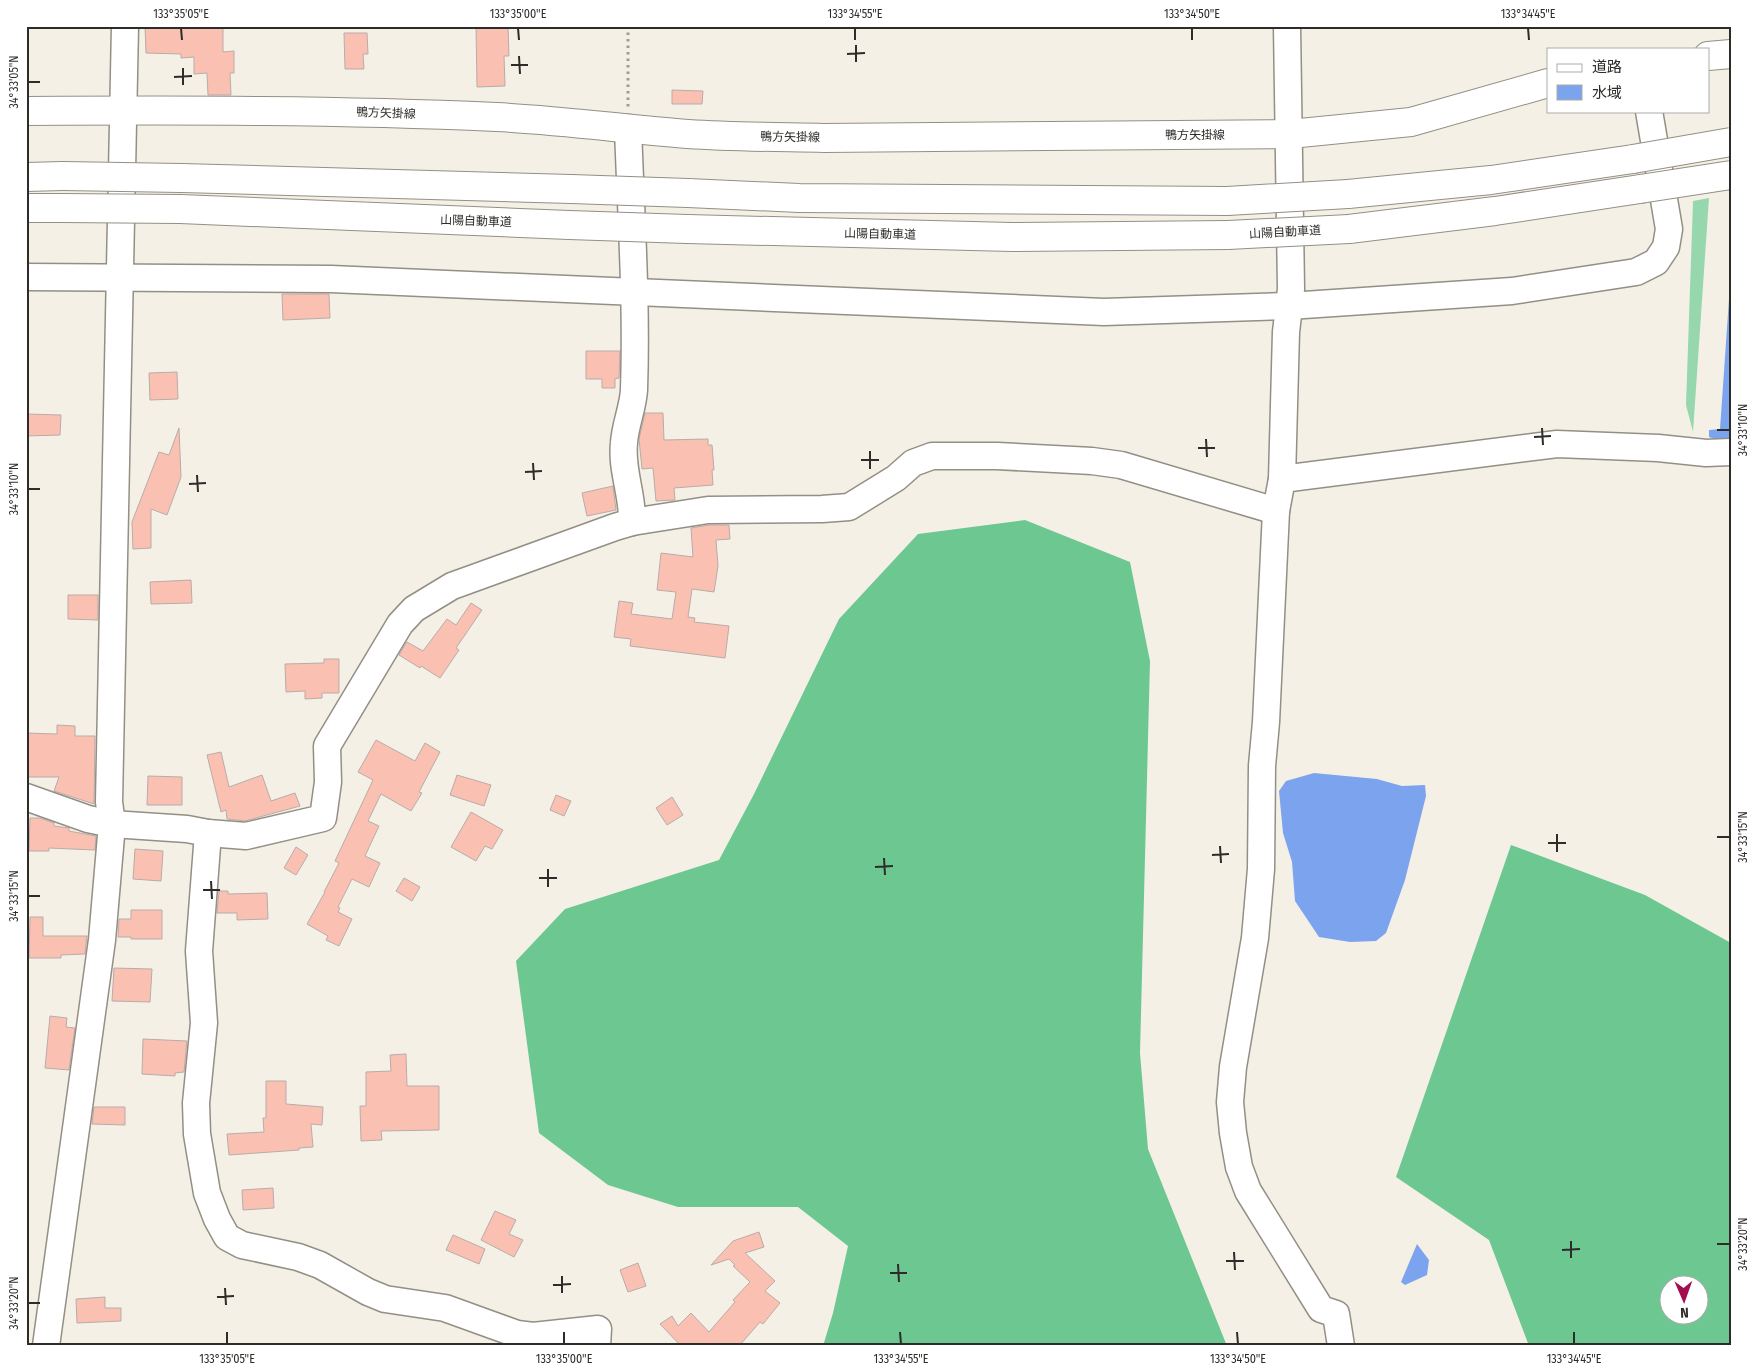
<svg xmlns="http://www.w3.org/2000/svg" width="1757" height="1372" viewBox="0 0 1757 1372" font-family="'Fira Sans Condensed','Noto Sans JP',sans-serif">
<rect width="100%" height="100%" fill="#f5f0e6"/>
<!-- green -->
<path fill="#97d7ae" d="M1709 198 1693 432 1686 405 1693 201Z"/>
<!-- forest -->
<g fill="#6dc791" fill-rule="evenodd">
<path d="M1025 520 1130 562 1150 661 1140 1053 1148 1149 1227 1346H823L833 1313 848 1246 798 1207H678L608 1185 539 1133 516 961 565 909 719 860 754 794 839 619 918 534Z"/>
<path d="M1511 845 1645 895 1731 943V1346H1529L1489 1240 1396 1177ZM1670 1284H1700V1314H1670Z"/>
</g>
<!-- water -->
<g fill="#7ca4ee">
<path d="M1731 270V445L1709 437V430L1720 429Z"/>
<path d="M1314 773 1377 779 1402 786 1425 785 1426 796 1405 880 1386 933 1376 941 1350 942 1319 937 1295 901 1292 862 1283 833 1279 791 1286 781Z"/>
<path d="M1417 1244 1429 1260 1427 1275 1405 1285 1401 1282Z"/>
</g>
<!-- building -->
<g fill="#fac0b2" stroke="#b8aca9">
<path d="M145 26H223V52L234 51V73H230L231 95H208L207 73 194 74V57L181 58V54L146 53Z"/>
<path d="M476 26H508L509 56H504L505 86 477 87Z"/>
<path d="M344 33H367L368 54H363L364 69H345Z"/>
<path d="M672 90 703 91 702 104H672Z"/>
<path d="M282 294H329L330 318 283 320Z"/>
<path d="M586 351H620L619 378 615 379V388H602V379H586Z"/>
<path d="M177 372 178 399 150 400 149 373Z"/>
<path d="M645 413H663L664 440 708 439V445H712L714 470H712L713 485 674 488 675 500 656 501 653 468 642 469 639 439Z"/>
<path d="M26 414 61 415 60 435 26 436Z"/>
<path d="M179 428 181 477 167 515 151 509V548L133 549 132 522 159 452 169 455Z"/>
<path d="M613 486 616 510 587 516 582 493Z"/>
<path d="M709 525H729L730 539 716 540 718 566 714 592 692 589 688 617 695 618 694 622 729 626 725 658 630 646 631 639 614 637 619 601 633 603 631 614 672 619 676 592 657 590 661 553 693 557 691 528Z"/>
<path d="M191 580 192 603 151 604 150 582Z"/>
<path d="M68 595H98V620L68 619Z"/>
<path d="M471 603 482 610 456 648 459 650 440 678 421 666 420 668 399 655 407 642 423 651 447 619 456 625Z"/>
<path d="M324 659H339V693H322V698L305 699V691L286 692 285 664 324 663Z"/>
<path d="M57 725 75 726V736H95L94 804 54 791 59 777H26V733L57 734Z"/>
<path d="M376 740 415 761 425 743 440 752 419 792 422 793 411 811 381 794 368 821 379 826 365 856 380 863 369 887 352 879 338 907 340 908 338 912 352 919 339 946 326 940 328 936 307 924 325 892H324L339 863 335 861 373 780 358 772Z"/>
<path d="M221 752 229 787 262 775 271 801 295 793 300 806 245 821 227 819 226 810 221 812 207 755Z"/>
<path d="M457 775 491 785 484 806 450 795Z"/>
<path d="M148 776 182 777V805H147Z"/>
<path d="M556 795 571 801 564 816 550 810Z"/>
<path d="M672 797 683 815 667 825 656 808Z"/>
<path d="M471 812 503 830 492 849 485 846 476 861 451 847Z"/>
<path d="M30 818H40L54 823V826L69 828V831L96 836 95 850 49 848V851H29Z"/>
<path d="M296 847 308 855 296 875 284 868Z"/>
<path d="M135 849 163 851 161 881 133 879Z"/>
<path d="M404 878 420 887 412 901 396 891Z"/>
<path d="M219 891H228V894L267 893 268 919 237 920V913H217Z"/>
<path d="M131 910H162V939H131V937H118L119 919H131Z"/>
<path d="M30 917H43V936H87L85 954 61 955V958H29Z"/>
<path d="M114 968 152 969 150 1002 112 1001Z"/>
<path d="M50 1016 67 1018 66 1027 75 1028 69 1070 45 1068Z"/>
<path d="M143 1039 187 1041 184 1072 175 1073V1076L142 1074Z"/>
<path d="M406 1054 407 1086H439V1130L381 1131 382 1140 361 1141 360 1106H366V1072L391 1071 390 1055Z"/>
<path d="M266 1081H286V1104L323 1107 322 1125 311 1124 313 1147 299 1148V1150L229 1155 227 1134 264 1132 263 1118H266Z"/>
<path d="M94 1107H125V1125L92 1124Z"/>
<path d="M273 1188 274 1208 243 1210 242 1190Z"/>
<path d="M495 1211 516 1220 509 1234 523 1240 514 1257 481 1240Z"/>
<path d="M759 1232 764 1247 745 1253 775 1281 765 1291 780 1303 763 1324 760 1322 739 1346H681L660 1324 672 1316 678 1326 691 1313 709 1332 735 1302 733 1300 750 1282 733 1266 735 1265 729 1259 711 1265 733 1241Z"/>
<path d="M453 1235 485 1249 479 1264 446 1250Z"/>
<path d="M638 1263 646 1286 628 1292 620 1270Z"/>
<path d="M105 1297V1308H121V1321L77 1323 76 1299Z"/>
</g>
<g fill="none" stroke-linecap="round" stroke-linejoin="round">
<!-- minor casing -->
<g stroke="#948f85" stroke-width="29">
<g id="minor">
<path d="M1287 26 1291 289 1286 332 1282 479 1276 511 1266 722 1262 766 1261 869 1255 938 1233 1067 1230 1102 1233 1133 1239 1167 1248 1191 1321 1309 1336 1314 1341 1346"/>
<path d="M628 128C631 215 637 303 634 390 633 408 625 425 624 443 621 470 633 495 632 522"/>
<path d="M26 277 331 279 1104 312 1289 306 1512 291 1636 272 1656 262 1666 247 1669 229 1649 111"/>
<path d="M1282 479 1557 444 1658 448 1706 453 1731 452"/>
<path d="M26 797 88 819 112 824 187 829 208 833 246 836 323 818 328 782 327 746 400 624 414 609 452 586 615 527 632 522 708 510 822 509 849 507 896 478 913 463 932 456H997L1092 461 1121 465 1276 511"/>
<path d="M208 833 199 951 204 1023 196 1103 197 1134 207 1193 217 1219 227 1237 242 1245 298 1257 320 1265 368 1292 385 1299 445 1308 517 1334 533 1336 598 1329 597 1346"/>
<path d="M46 1346 102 940 112 824 109 802 125 26"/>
</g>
</g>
<!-- major casing -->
<g stroke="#948f85" stroke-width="30">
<g id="major">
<path d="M1708 56 1731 54"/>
<path d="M26 111C183 110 340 110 496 117 560 120 624 129 688 134 733 137 779 137 824 138L1290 134 1411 122 1548 83"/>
</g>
</g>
<!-- highway casing -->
<g stroke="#948f85" stroke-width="30">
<g id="highway">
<path d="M26 177 63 176"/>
<path d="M181 178 571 189"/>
<path d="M688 193 799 198 1227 201"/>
<path d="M1348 194 1491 180 1633 159"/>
<path d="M26 208H62"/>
<path d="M180 209 569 225"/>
<path d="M687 229 1012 237 1228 235"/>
<path d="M1349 229 1495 211 1640 189"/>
</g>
</g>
<!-- path -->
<path stroke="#a09c95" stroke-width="3" stroke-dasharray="2.5 4" stroke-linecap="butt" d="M628 26V107"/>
<!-- minor -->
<use href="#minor" stroke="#fff" stroke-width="26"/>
<!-- major -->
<use href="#major" stroke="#fff" stroke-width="28"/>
<!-- highway -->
<use href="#highway" stroke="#fff" stroke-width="28"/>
<!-- highway-bridge casing -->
<g stroke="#948f85" stroke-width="30" stroke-linecap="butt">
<g id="highway-bridge">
<path d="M1633 159 1731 142"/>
<path d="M63 176 181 178"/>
<path d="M571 189 688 193"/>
<path d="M1640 189 1731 175"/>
<path d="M1227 201 1348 194"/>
<path d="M62 208 180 209"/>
<path d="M569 225 687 229"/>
<path d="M1228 235 1349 229"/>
</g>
</g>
<!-- highway-bridge -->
<use href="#highway-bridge" stroke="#fff" stroke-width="28"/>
</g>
<!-- ticks -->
<path fill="none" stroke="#2e2c28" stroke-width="2" d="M181 28 182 40M518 28 519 40M855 28V40M1192 28V40M1528 28 1529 40M856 45V62M847 54 865 53M519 56 520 74M511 65H528M183 68V85M174 77 192 76M28 82H40M1542 428 1543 445M1717 430H1730M1534 437 1551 436M1206 439 1207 457M1198 448H1215M870 451V469M861 460H879M533 463 534 480M525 472 542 471M197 475 198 492M189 484 206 483M28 489H40M1557 834V852M1717 837H1730M1548 843H1566M1220 846 1221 863M1212 855 1229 854M884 858 885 875M875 867 893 866M548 869V887M539 878H557M211 881 212 899M203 890H220M28 896H40M1571 1241V1258M1717 1244H1730M1562 1250 1580 1249M1234 1252 1235 1270M1226 1261H1244M898 1264 899 1282M890 1273H907M562 1276V1293M553 1285 571 1284M225 1288 226 1305M217 1297 234 1296M28 1303H40M227 1332V1344M564 1332V1344M900 1332 901 1344M1237 1332 1238 1344M1574 1332V1344"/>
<g text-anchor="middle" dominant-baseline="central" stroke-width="5" stroke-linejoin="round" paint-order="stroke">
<!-- street labels -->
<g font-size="12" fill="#2e2c28" stroke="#fff">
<text transform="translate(386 113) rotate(2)">鴨方矢掛線</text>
<text x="1195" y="135">鴨方矢掛線</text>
<text transform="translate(790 137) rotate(1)">鴨方矢掛線</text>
<text transform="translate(476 221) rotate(2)">山陽自動車道</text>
<text transform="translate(1285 232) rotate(-3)">山陽自動車道</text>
<text transform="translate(880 234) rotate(1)">山陽自動車道</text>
</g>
</g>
<!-- border -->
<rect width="1757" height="1372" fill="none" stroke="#ffffff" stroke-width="55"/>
<!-- legend -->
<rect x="1547" y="48" width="162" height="65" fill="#ffffff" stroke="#ababa9"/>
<rect x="1557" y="64" width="25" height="8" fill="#ffffff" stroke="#ababa9"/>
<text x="1592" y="72" font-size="15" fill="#2e2c28">道路</text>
<rect x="1557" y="85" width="25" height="15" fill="#7ca4ee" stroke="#ababa9"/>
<text x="1592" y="98" font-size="15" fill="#2e2c28">水域</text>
<!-- north arrow -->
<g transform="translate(1684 1300) rotate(178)"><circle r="24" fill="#ffffff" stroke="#ababa9"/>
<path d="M0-4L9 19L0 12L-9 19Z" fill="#a20e50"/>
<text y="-8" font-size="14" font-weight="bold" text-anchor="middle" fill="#2e2c28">N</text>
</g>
<rect x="28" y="28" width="1702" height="1316" fill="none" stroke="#2e2c28" stroke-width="2"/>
<g font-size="12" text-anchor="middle" fill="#2e2c28">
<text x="181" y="18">133°35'05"E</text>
<text x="518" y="18">133°35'00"E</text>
<text x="855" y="18">133°34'55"E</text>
<text x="1192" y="18">133°34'50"E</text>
<text x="1528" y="18">133°34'45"E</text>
<text transform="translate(14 82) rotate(-90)" y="4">34°33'05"N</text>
<text transform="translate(1743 430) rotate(-90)" y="4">34°33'10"N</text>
<text transform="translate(14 489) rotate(-90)" y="4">34°33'10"N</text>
<text transform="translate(1743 837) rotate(-90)" y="4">34°33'15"N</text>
<text transform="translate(14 896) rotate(-90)" y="4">34°33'15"N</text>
<text transform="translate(1743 1244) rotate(-90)" y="4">34°33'20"N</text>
<text transform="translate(14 1303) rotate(-90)" y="4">34°33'20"N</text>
<text x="227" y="1363">133°35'05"E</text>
<text x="564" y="1363">133°35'00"E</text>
<text x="901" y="1363">133°34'55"E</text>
<text x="1238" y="1363">133°34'50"E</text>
<text x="1574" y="1363">133°34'45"E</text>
</g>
</svg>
